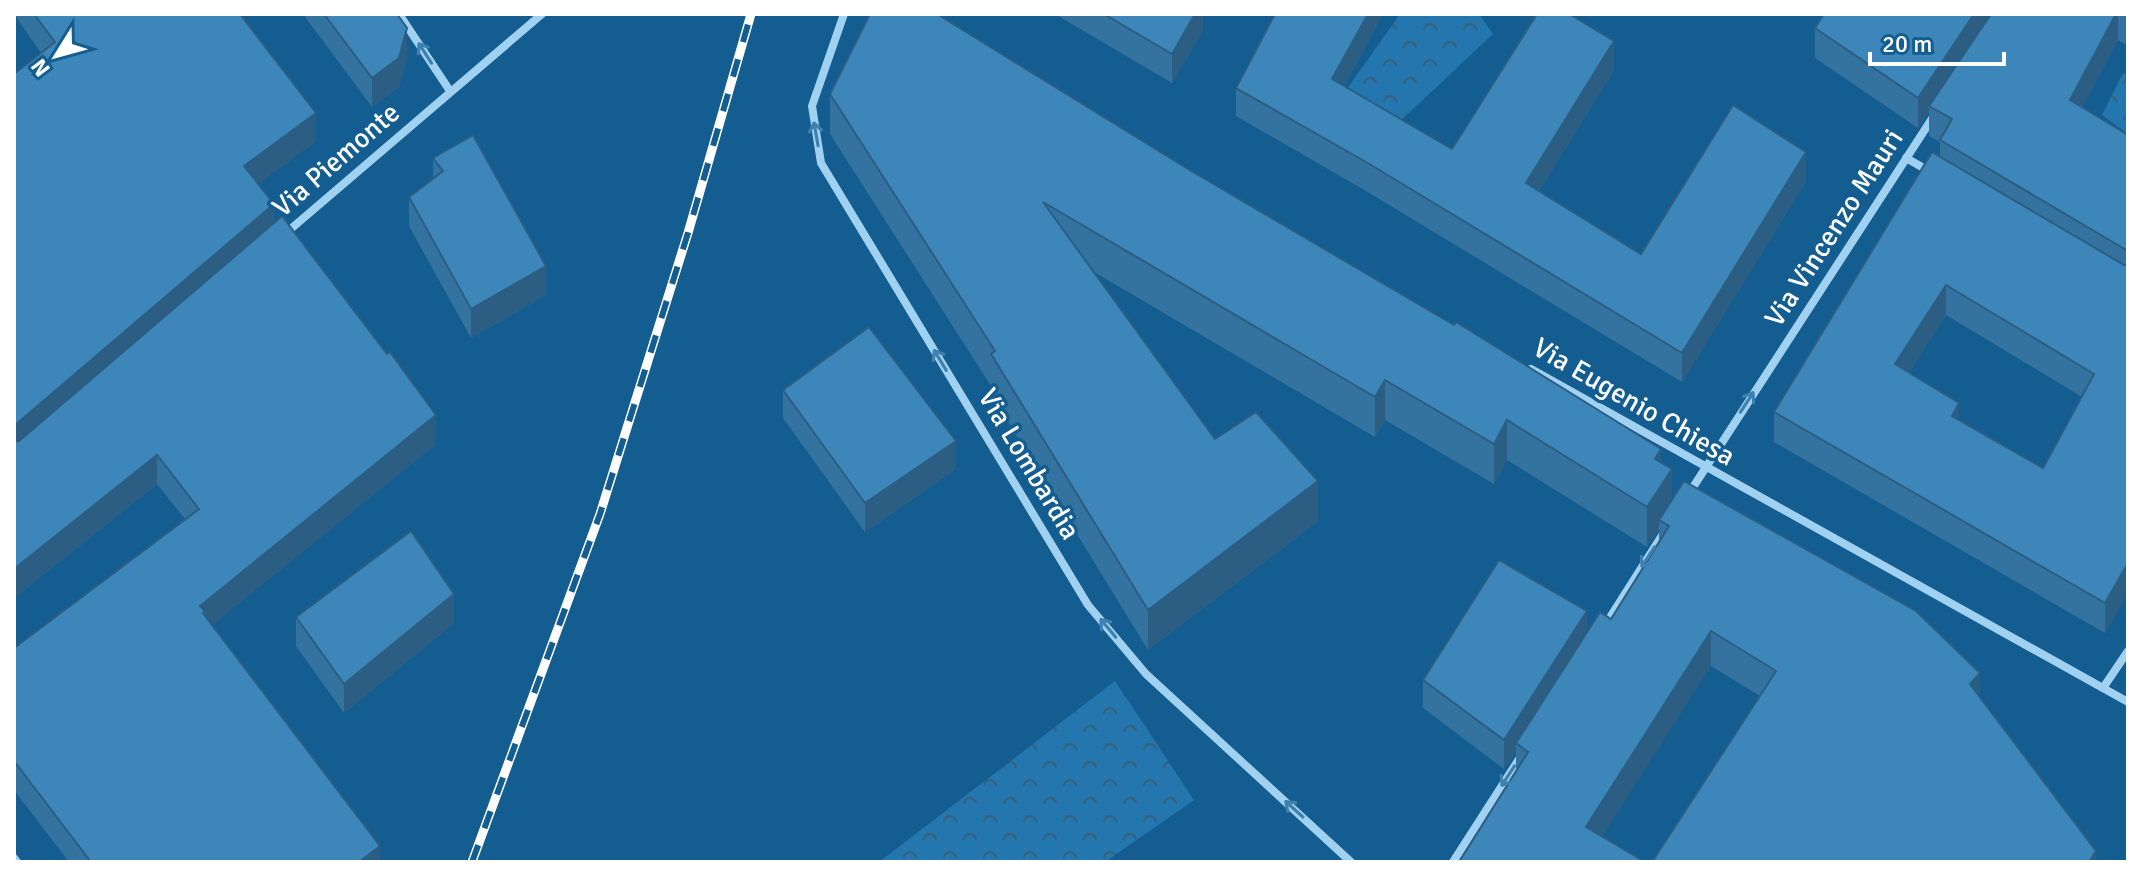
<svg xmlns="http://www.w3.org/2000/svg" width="2142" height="876" viewBox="0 0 2142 876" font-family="Signika,sans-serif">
<defs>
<pattern id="forest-crowns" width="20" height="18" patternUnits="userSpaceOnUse" patternTransform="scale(2)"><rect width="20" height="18" fill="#2376ae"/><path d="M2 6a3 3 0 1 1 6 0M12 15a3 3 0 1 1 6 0" fill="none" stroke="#3a5f78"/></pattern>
</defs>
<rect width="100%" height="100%" fill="#145d91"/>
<!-- forest -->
<g fill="url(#forest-crowns)">
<path d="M1400 14H1479L1493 34 1392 129 1347 89Z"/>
<path d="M2123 73 2128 75V134L2102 115Z"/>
<path d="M1115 681 1194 800 1105 862H879Z"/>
</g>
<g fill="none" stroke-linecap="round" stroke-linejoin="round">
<!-- minor -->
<g stroke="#a0d1f1" stroke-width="8">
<path d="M399 14 450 91"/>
<path d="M844 14 812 106 821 163 1088 605 1146 674 1351 862"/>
<path d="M1906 158 1929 171"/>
<path d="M286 233 542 14"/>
<path d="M1531 369 2128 702"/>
<path d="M1688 495 1935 114"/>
<path d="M1604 627 1663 534"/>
<path d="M2103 688 2128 651"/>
<path d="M14 858 17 862"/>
<path d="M1453 862 1521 756"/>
</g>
<!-- rail casing -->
<g stroke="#fff" stroke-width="9">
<path id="rail" d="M472 862 600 514 688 233 751 14"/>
</g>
<!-- rail -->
<use href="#rail" stroke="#145d91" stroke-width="6" stroke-dasharray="18" stroke-linecap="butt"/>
</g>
<!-- wall -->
<g fill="#34739f" fill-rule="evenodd">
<path d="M14 14H240L316 141 258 184 274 223 436 444 212 625 380 862H69L14 790V648L185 519 157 484 14 598V74L41 53Z"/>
<path d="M303 14H397L407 57 399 87 372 107Z"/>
<path d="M1055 14H1203V30L1172 83Z"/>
<path d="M1275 14H1383L1344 86 1452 149 1614 70 1539 191 1641 254 1806 181 1682 382 1366 191 1236 116V88Z"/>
<path d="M1824 14H2128V46L2118 40 2082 107 2128 135V593L2105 633 1774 442V412L1940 156V142L1929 136V111L1918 128 1815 58V28ZM1946 315 2082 397 2043 468 1959 420 1909 372Z"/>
<path d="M830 94 1661 462 1672 500 1980 697 2096 862 1760 696 1711 666 1459 862 1516 772V752L1504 769 1423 708V680L1587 631 1611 619 1659 543V529L1647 547 1507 460 1494 484 1385 420 1375 437 1094 272 1215 439 1318 521 1148 650 991 394V386L830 134Z"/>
<path d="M433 158 546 295 471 338 409 226V197L433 179Z"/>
<path d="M783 390 956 469 865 532 783 418Z"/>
<path d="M296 617 454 623 344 713 296 646Z"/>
</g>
<!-- shaded-wall -->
<g fill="#2b5e82">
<path d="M1195 14H1203V30L1172 83V54Z"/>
<path d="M1368 14H1383L1332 108V79Z"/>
<path d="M1974 14H1995L1929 106V111L1918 128V98Z"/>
<path d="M2116 14H2118V40L2070 130V100Z"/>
<path d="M407 28V57L399 87 372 107V78Z"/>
<path d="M1614 41V70L1526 212V183Z"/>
<path d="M316 113V141L244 195V166Z"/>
<path d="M1806 152V181L1682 382V353Z"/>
<path d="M274 204V233L14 455V426Z"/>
<path d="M546 266V295L471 338V309Z"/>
<path d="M1946 285V315L1895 394V364Z"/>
<path d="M1385 380V420L1375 437V397Z"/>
<path d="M1959 403V433L1952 416Z"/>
<path d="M436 415V444L205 631 200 606Z"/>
<path d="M1507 420V460L1494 484V444Z"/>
<path d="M956 441V469L865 532V503Z"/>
<path d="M1661 449V486L1672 469V509L1659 520V529L1647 547V507L1655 459Z"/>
<path d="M157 455V484L14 598V569Z"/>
<path d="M1318 481V521L1148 650V610Z"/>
<path d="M2128 563V593L2105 633V603Z"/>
<path d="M454 594V623L344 713V684Z"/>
<path d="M1587 611V640L1516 743V752L1504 769V740Z"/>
<path d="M1711 631V666L1586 862V827Z"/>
<path d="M1980 673V708L1970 684Z"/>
<path d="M380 846V862H359Z"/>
<path d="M2096 851V862H2089Z"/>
</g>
<!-- building -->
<g fill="#3d86b9" stroke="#2b5e82" stroke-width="2" fill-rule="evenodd">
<path d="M34 14H240L316 113 244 166 274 204 14 426V74L55 42Z"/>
<path d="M324 14H397L407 28 399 58 372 78Z"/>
<path d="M870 14H937L1188 169 1454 325 1456 322 1661 449 1655 459 1672 469 1647 507 1507 420 1494 444 1385 380 1375 397 1043 202 1215 439 1256 412 1318 481 1148 610 991 354 995 351 830 94Z"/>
<path d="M1104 14H1195L1172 54Z"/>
<path d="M1275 14H1368L1332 79 1452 149 1537 14H1569L1614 41 1526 183 1641 254 1733 105 1806 152 1682 353 1366 162 1236 88Z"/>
<path d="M1824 14H1974L1918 98 1815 28Z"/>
<path d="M1991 14H2116L2070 100 2128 135V251L1940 140 1952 119 1929 106Z"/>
<path d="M473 135 546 266 471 309 409 197 443 171 433 158Z"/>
<path d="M1932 152 2124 265H2128V563L2105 603 1774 412ZM1946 285 2094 374 2043 468 1952 416 1959 403 1895 364Z"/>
<path d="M282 216 387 354 390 352 436 415 200 606 205 611 203 613 380 846 359 862H91L14 761V648L199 509 157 455 14 569V442L19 441Z"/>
<path d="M869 327 956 441 865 503 783 390Z"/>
<path d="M1684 481 1916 611 1980 673 1970 684 2096 851 2089 862H1652L1776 671 1711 631 1586 827 1645 862H1459L1528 752 1516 743 1600 612 1611 619 1669 526 1659 520Z"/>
<path d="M411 531 454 594 344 684 296 617Z"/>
<path d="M1499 560 1587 611 1504 740 1423 680Z"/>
</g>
<!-- one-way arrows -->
<defs><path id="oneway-shaft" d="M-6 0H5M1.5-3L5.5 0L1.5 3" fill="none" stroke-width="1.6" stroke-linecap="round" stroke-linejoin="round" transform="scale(2)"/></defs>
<g stroke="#3e80ae">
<use href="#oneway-shaft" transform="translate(425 53) rotate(-123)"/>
<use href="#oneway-shaft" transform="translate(816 134) rotate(-100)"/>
<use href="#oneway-shaft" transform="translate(940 360) rotate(-121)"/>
<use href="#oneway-shaft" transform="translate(1747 402) rotate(-57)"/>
<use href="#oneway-shaft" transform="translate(1648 557) rotate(123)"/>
<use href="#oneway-shaft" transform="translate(1108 628) rotate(-130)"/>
<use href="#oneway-shaft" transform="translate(1508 776) rotate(123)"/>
<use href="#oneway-shaft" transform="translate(1294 809) rotate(-138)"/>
</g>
<g text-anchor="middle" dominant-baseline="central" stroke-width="7" stroke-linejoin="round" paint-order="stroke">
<!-- street labels -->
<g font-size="28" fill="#fff" stroke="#145d91">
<text transform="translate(336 160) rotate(-41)">Via Piemonte</text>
<text transform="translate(1834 228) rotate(-57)">Via Vincenzo Mauri</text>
<text transform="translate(1634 402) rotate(30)">Via Eugenio Chiesa</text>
<text transform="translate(1029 464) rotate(59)">Via Lombardia</text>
</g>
</g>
<!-- border -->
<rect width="2142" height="876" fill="none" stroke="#ffffff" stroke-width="32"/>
<!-- north arrow -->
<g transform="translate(56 56) rotate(233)" stroke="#145d91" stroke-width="6" paint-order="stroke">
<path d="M0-6L14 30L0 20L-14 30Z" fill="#ffffff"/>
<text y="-12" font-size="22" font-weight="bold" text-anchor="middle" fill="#ffffff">N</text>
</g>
<!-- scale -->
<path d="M1870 52v12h134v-12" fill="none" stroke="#ffffff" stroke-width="4"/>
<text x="1882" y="52" font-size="24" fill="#ffffff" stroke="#145d91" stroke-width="6" paint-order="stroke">20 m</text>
</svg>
